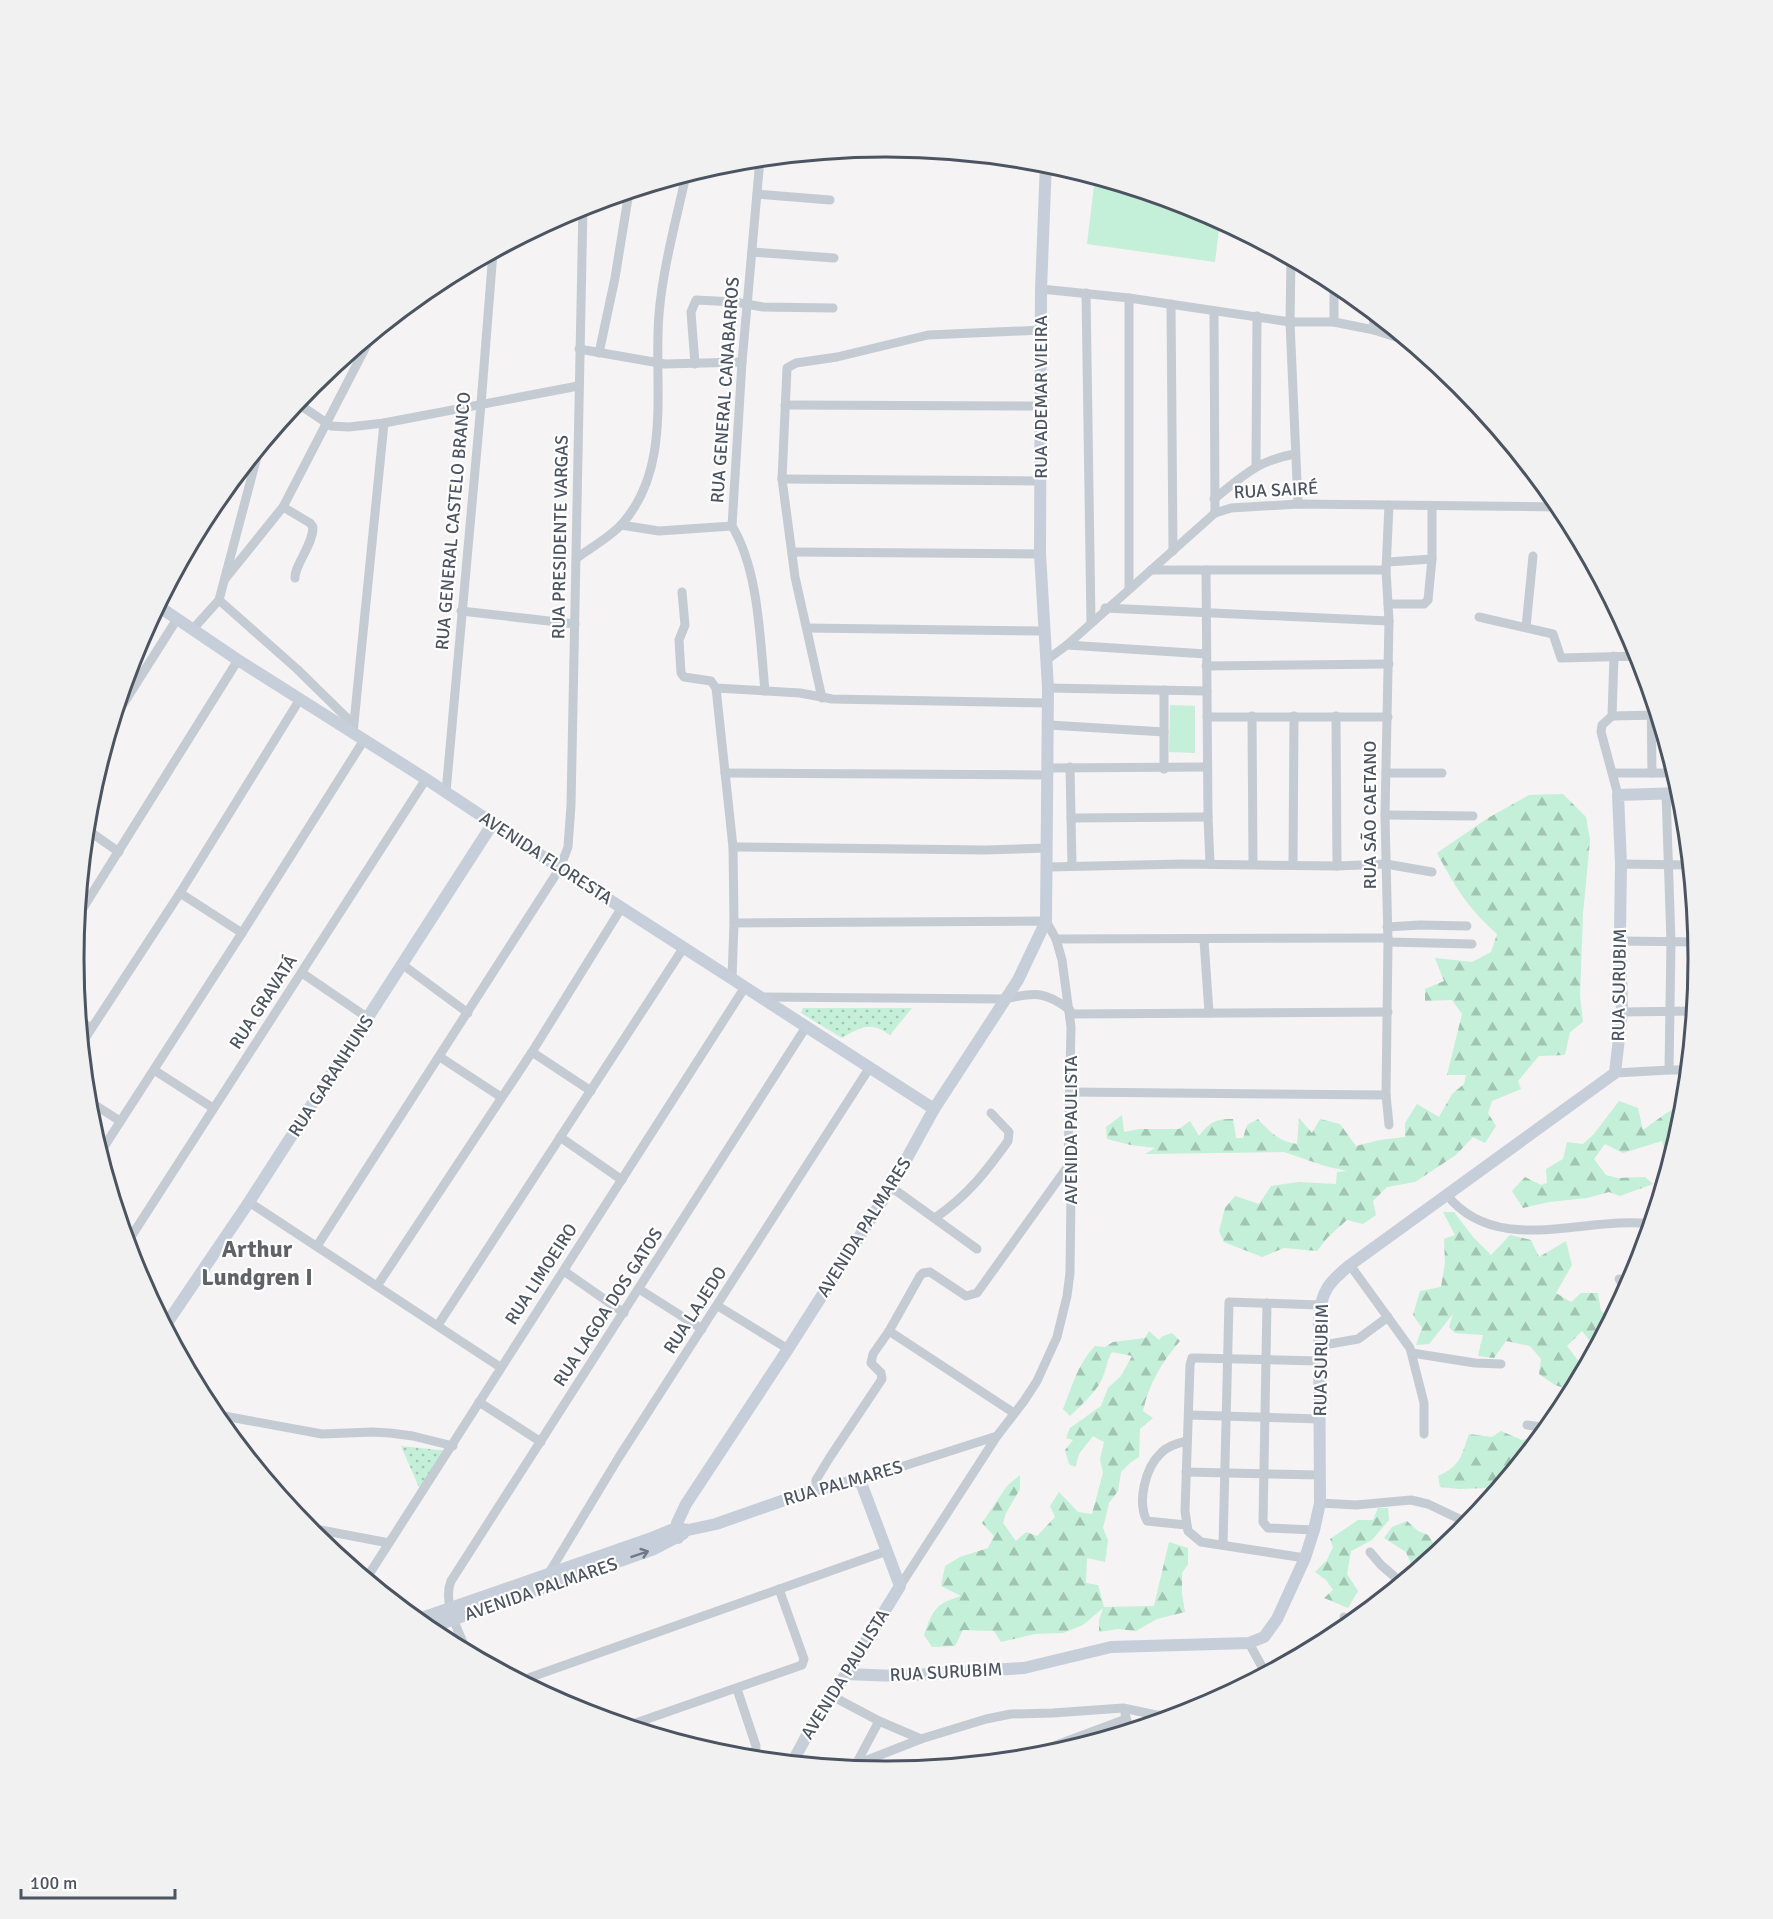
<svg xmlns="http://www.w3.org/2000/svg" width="1773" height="1919" viewBox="0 0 1773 1919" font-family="Signika,sans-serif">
<defs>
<pattern id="forest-firs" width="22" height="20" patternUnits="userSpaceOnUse" patternTransform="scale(1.5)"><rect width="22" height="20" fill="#c4efd8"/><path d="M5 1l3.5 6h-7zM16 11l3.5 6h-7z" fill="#a1c4b3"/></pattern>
<pattern id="park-dots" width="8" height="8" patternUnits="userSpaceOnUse" patternTransform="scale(1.5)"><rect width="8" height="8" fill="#c4efd8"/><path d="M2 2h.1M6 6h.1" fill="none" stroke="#a1c4b3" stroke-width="1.8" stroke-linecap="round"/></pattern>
</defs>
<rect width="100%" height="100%" fill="#f5f3f3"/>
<!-- grass -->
<g fill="#c4efd8">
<path d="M1095 177 1198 209 1220 220 1215 262 1087 244Z"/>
<path d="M1170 705 1195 706V753L1169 752Z"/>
</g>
<!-- forest -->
<g fill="url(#forest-firs)">
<path d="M1563 794 1586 817 1590 840 1583 914 1580 996 1583 1022 1570 1032 1565 1055 1539 1056 1518 1081 1521 1089 1492 1101 1488 1113 1496 1126 1485 1143 1473 1137 1456 1155 1415 1182 1387 1187 1373 1201 1376 1215 1363 1224 1347 1220 1328 1237 1317 1251 1284 1248 1262 1257 1224 1242 1219 1231 1225 1208 1235 1196 1259 1204 1271 1186 1299 1182 1336 1184 1337 1172 1347 1171 1325 1166 1284 1152 1145 1154 1155 1148 1131 1145 1107 1139 1106 1127 1122 1115 1124 1132 1140 1129H1179L1190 1121 1199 1136C1208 1123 1217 1118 1233 1119L1236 1138H1243L1247 1125 1258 1119C1270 1132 1279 1142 1297 1144L1299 1118 1312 1133 1320 1119 1340 1124 1356 1146 1380 1140 1405 1137V1123L1417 1104 1439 1117 1452 1094 1464 1084 1466 1075H1447L1462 1014 1452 1000 1425 1001V989L1444 981 1435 958 1472 962 1491 952 1497 934C1467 907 1456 888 1437 853L1488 818 1529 795Z"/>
<path d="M1619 1101 1638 1108 1643 1130 1665 1114 1685 1102 1684 1118 1669 1166 1662 1141 1623 1153 1605 1144 1594 1159 1606 1175 1617 1178 1645 1177 1653 1184 1620 1196 1609 1192 1587 1198 1549 1202 1523 1208 1512 1191 1525 1177 1541 1185 1547 1183 1546 1169 1563 1159 1567 1142 1583 1144 1594 1134Z"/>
<path d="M1443 1212H1454L1473 1237 1491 1255 1510 1235 1531 1240 1539 1257 1566 1241 1572 1265 1556 1293 1571 1302 1581 1293H1598L1601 1311 1612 1318 1596 1348 1582 1331 1567 1346 1580 1363 1586 1367 1573 1391 1555 1385 1539 1374 1541 1359 1530 1346 1506 1341 1494 1358 1478 1356 1483 1335 1455 1333 1449 1327 1453 1314 1429 1344 1416 1345 1422 1328 1413 1315 1420 1291 1441 1287 1445 1263 1444 1239 1455 1235Z"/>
<path d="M1149 1331 1159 1340 1163 1336 1172 1333 1180 1341C1162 1362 1149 1383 1143 1411L1153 1418 1140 1429 1139 1457 1130 1463 1121 1472 1118 1491 1109 1503 1103 1528 1108 1540 1105 1562 1087 1558 1086 1583 1098 1585 1104 1607 1154 1606 1169 1542 1188 1548V1564L1182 1573V1594L1185 1612 1157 1619 1136 1631 1118 1629 1099 1632V1620L1103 1608 1083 1625 1063 1633 1035 1634 1001 1642 994 1631 963 1630 955 1646 932 1647 924 1635C933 1610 935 1604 961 1596L941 1586 945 1566 960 1557 988 1548 994 1536 982 1523 1007 1486 1020 1475V1489L1006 1513 1003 1523 1016 1541 1026 1532 1037 1536 1055 1517 1050 1506 1059 1492 1078 1512 1092 1514 1103 1473 1100 1459 1104 1442 1093 1436 1079 1454 1075 1467 1069 1464 1065 1450 1073 1440 1066 1438 1070 1428 1101 1406 1108 1388 1121 1376 1132 1356 1112 1352C1107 1360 1107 1366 1104 1374 1099 1390 1082 1404 1070 1416L1063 1409C1072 1387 1077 1365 1095 1346L1105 1347 1113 1342 1145 1338Z"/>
<path d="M1547 1429H1548L1484 1505 1486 1488 1460 1489 1440 1487 1438 1476C1461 1466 1461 1456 1469 1434L1492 1437 1501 1431 1522 1440 1541 1436Z"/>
<path d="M1378 1508H1388L1389 1520 1372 1540 1351 1551 1347 1574 1358 1591 1348 1608 1324 1598 1333 1590 1326 1580 1315 1572 1327 1560 1333 1547 1330 1539 1358 1520H1373Z"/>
<path d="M1407 1521 1418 1531 1428 1535 1433 1543 1441 1537 1450 1544 1422 1567 1411 1564 1406 1552 1384 1538 1392 1527Z"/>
</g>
<!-- park -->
<g fill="url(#park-dots)">
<path d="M803 1008H912L890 1035C870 1021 861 1027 842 1038L801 1013Z"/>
<path d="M401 1446 448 1451 421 1492Z"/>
</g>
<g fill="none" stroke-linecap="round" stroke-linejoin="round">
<!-- street -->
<g stroke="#c4cbd3" stroke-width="9">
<path d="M760 159 742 362 732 526C759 570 760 641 765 691"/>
<path d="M757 194 830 200"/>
<path d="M752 252 834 258"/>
<path d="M1291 258 1290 322 1298 504"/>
<path d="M1041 289 1129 298 1290 322H1334L1374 330 1408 341"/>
<path d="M1086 293 1091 623"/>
<path d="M1171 304 1173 551"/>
<path d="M1214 311 1215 513"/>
<path d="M1373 312 1374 330"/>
<path d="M1334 322V281"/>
<path d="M579 349 665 364 742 362"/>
<path d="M599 353 615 278 629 192"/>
<path d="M695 364 691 312 696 300 735 302 763 307 833 308"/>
<path d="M297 403 331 426 349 427 384 423 578 386"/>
<path d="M785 405 1041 406"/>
<path d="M1256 466 1257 316"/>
<path d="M782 479 1040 481"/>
<path d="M1214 499C1243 476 1258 460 1295 454"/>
<path d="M283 507 310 523 313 527C313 545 294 566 295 578"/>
<path d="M621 525 659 531 732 526"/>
<path d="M792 552 1040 554"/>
<path d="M578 557C592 547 610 537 622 524 673 466 653 384 659 314 663 267 676 221 686 175"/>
<path d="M1387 562 1432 559"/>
<path d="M1151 570H1386"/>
<path d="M1206 570 1208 817 1210 864"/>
<path d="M225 579 283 507 372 335"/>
<path d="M1129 588V298"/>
<path d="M682 592 685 625 679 640 681 673 684 677 711 681 716 688 800 693 832 699 1048 703"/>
<path d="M219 600 297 669 353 724"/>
<path d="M1388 604H1424L1428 600 1432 559V506"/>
<path d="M1105 608 1389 621"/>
<path d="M461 611 575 624"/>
<path d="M1479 617 1553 634 1561 658 1640 656"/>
<path d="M1526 627 1533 556"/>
<path d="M807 628 1044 631"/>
<path d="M193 629 219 600 259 449"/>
<path d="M1067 645 1206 654"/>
<path d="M1614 656 1612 716 1602 725 1601 732 1618 795"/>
<path d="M1048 659 1067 645 1215 513 1231 508 1298 504 1561 507"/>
<path d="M1206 666 1389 664"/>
<path d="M716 688 733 847 734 923 732 978"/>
<path d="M1048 688 1207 691"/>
<path d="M1164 690V769"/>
<path d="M1651 693 1652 773"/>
<path d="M822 698 795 577 782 479 787 368 796 363 837 357 928 335 1042 330"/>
<path d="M1252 716 1253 864"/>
<path d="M1336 716 1337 866"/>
<path d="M1612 716 1658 715"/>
<path d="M115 717 177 619"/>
<path d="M1207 717H1388"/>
<path d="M1049 725 1164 732"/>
<path d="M353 733 384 423"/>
<path d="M1070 767 1072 866"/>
<path d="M1047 768 1207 767"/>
<path d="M725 773 1047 775"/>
<path d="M1386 773H1442"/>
<path d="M1613 773H1675"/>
<path d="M446 792 481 404 493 252"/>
<path d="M1385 815 1473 816"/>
<path d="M1071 818 1208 817"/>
<path d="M86 829 119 852"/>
<path d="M733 847 985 850 1047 848"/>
<path d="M1621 864 1690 865"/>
<path d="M1293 865 1294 716"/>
<path d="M1048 867 1183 864 1337 866 1386 864 1432 872"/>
<path d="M180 893 242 933"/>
<path d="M78 916 238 660"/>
<path d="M734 923 1046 921 1056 939 1062 960 1071 1027 1068 1166 1071 1194 1070 1273 1067 1296 1057 1337 1037 1381 1024 1401 997 1436 900 1586"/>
<path d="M1387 927 1420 925 1467 926"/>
<path d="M1056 939 1388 938"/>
<path d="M1204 940 1209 1013"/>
<path d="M1620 941 1698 942"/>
<path d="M1388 942 1472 944"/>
<path d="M403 965 468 1013"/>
<path d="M302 973 368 1018"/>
<path d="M762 997 1005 999C1034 992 1045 991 1070 1010"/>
<path d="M1622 1012 1694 1011"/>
<path d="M1070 1014 1388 1012"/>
<path d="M79 1020 91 1028"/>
<path d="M82 1043 180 893 300 699"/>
<path d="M532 1052 591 1091"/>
<path d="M440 1057 501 1097"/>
<path d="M154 1070 213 1108"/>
<path d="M1669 1070H1689"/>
<path d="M1615 1073 1669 1070 1671 942 1666 793"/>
<path d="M1071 1092 1386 1095"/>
<path d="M87 1100 120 1121"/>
<path d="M1389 1125 1386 1095 1388 942 1385 815 1389 621 1386 570 1389 505"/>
<path d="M560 1137 622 1180"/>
<path d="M100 1153 242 933 364 740"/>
<path d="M891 1187 977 1249"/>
<path d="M1447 1195C1497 1258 1587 1215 1652 1224"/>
<path d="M249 1202 500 1367"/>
<path d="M935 1218C968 1195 985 1173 1008 1141L1009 1132 991 1113"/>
<path d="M127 1243 426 779"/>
<path d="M317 1246 560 868 568 847 571 805 583 206"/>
<path d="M1350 1265 1410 1348 1424 1403V1434"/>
<path d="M564 1271 624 1313"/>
<path d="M1619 1279 1627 1291"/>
<path d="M377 1286 532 1052 622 907"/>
<path d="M639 1289 702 1329"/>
<path d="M1267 1303 1263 1522 1268 1528 1314 1530"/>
<path d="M718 1306 788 1349"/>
<path d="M438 1325 684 947"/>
<path d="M889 1331 1014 1413"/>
<path d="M1318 1346 1358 1339 1388 1317"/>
<path d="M1412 1353 1475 1363 1501 1364"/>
<path d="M479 1402 541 1442"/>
<path d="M213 1414 322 1434 372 1432 390 1433 413 1436 453 1446"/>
<path d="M1189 1415 1320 1419"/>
<path d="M1527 1425 1548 1428"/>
<path d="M1186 1472 1320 1475"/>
<path d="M860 1480 997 1436"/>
<path d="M816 1489V1480L830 1457 882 1379 881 1373 871 1363 873 1354 889 1331 920 1276 923 1273 930 1272 966 1296 977 1293 1068 1166"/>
<path d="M1320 1503 1356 1505 1411 1500 1428 1504 1470 1524"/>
<path d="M1186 1525 1147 1521C1137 1502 1145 1468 1161 1453 1167 1446 1178 1443 1187 1441"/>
<path d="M305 1527 389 1543"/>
<path d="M1223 1545 1229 1302 1320 1305"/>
<path d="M1370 1552 1381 1565 1402 1583"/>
<path d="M1305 1558 1201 1542 1188 1531 1185 1511 1190 1365 1192 1358H1196L1318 1361"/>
<path d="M549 1573 619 1457 870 1067"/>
<path d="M366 1579 745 987"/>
<path d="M1344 1617 1354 1622"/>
<path d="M1249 1643 1266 1674"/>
<path d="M467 1652C459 1631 442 1603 451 1581L806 1027"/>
<path d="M520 1681 887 1551"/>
<path d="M737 1689 756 1746 755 1755 750 1759"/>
<path d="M832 1696 879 1721 921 1739"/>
<path d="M1125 1714 1130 1731"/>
<path d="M627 1726 802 1665 804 1659 779 1589"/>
<path d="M1019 1759 1126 1719"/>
<path d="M857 1764 921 1739 986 1719 1011 1714 1053 1713 1123 1708 1156 1715H1182"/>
<path d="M855 1766 879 1721"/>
</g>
<!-- secondary -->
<g stroke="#c6ceda" stroke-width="12">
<path d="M158 606 238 660 426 779 560 868 934 1109"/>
<path d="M165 1326 249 1202 493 823"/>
<path d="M678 1538 677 1523 686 1504 788 1349 891 1187 934 1109 1018 980 1046 921 1048 688 1040 554 1041 289 1046 162"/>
<path d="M416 1620 649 1539 676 1528 688 1530 716 1524 816 1489 860 1480 900 1586 846 1674 814 1722 792 1763"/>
<path d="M426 1629 654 1549 683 1534"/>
<path d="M846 1674 897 1676 1024 1668 1111 1647 1249 1643 1264 1637 1277 1619 1305 1558 1314 1530 1320 1503 1319 1319C1321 1291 1329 1282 1350 1265L1615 1073 1622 1012 1620 931 1621 864 1618 795 1681 793"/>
</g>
</g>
<!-- one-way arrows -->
<defs><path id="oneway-shaft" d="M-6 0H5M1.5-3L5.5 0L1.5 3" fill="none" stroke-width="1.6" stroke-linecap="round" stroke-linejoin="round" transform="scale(1.5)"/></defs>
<use stroke="#707985" href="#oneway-shaft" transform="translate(640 1554) rotate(-19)"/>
<g text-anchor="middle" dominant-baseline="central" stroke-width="4.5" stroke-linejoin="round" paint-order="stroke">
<!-- street labels -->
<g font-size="18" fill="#4b5460" stroke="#fff">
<text transform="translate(725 390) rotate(-86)">RUA GENERAL CANABARROS</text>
<text transform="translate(1041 397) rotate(-90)">RUA ADEMAR VIEIRA</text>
<text transform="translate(1276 490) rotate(-3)">RUA SAIRÉ</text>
<text transform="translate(453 521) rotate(-85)">RUA GENERAL CASTELO BRANCO</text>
<text transform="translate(560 537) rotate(-89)">RUA PRESIDENTE VARGAS</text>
<text transform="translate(1370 815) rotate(-90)">RUA SÃO CAETANO</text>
<text transform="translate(546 858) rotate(33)">AVENIDA FLORESTA</text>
<text transform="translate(1619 985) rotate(-89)">RUA SURUBIM</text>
<text transform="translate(263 1002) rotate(-57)">RUA GRAVATÁ</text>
<text transform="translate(331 1076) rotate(-57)">RUA GARANHUNS</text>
<text transform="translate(1071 1130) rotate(-90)">AVENIDA PAULISTA</text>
<text transform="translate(864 1227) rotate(-58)">AVENIDA PALMARES</text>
<text transform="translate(541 1274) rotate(-57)">RUA LIMOEIRO</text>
<text transform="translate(608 1307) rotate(-57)">RUA LAGOA DOS GATOS</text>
<text transform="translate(695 1310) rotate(-57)">RUA LAJEDO</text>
<text transform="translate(1321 1360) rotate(-89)">RUA SURUBIM</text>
<text transform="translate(843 1483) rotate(-16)">RUA PALMARES</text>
<text transform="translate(541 1589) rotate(-19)">AVENIDA PALMARES</text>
<text transform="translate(946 1672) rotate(-3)">RUA SURUBIM</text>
<text transform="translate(845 1674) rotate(-58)">AVENIDA PAULISTA</text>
</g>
<!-- district labels -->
<g font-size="24" font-weight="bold" fill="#5f6267" stroke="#fff">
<text x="257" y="1249">Arthur<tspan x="257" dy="28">Lundgren I</tspan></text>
</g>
</g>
<!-- crop -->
<path d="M0 0H1773V1919H0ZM84 959a802 802 0 1 1 1604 0a802 802 0 1 1-1604 0Z" fill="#f1f1f2" fill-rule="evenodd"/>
<path fill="none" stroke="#4b5460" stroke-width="3" d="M84 959a802 802 0 1 1 1604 0a802 802 0 1 1-1604 0Z"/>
<!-- scale -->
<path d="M21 1889v9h154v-9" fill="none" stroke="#4b5460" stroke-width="3"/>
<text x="30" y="1889" font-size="18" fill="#4b5460" stroke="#ffffff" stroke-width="4.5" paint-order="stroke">100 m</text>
</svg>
